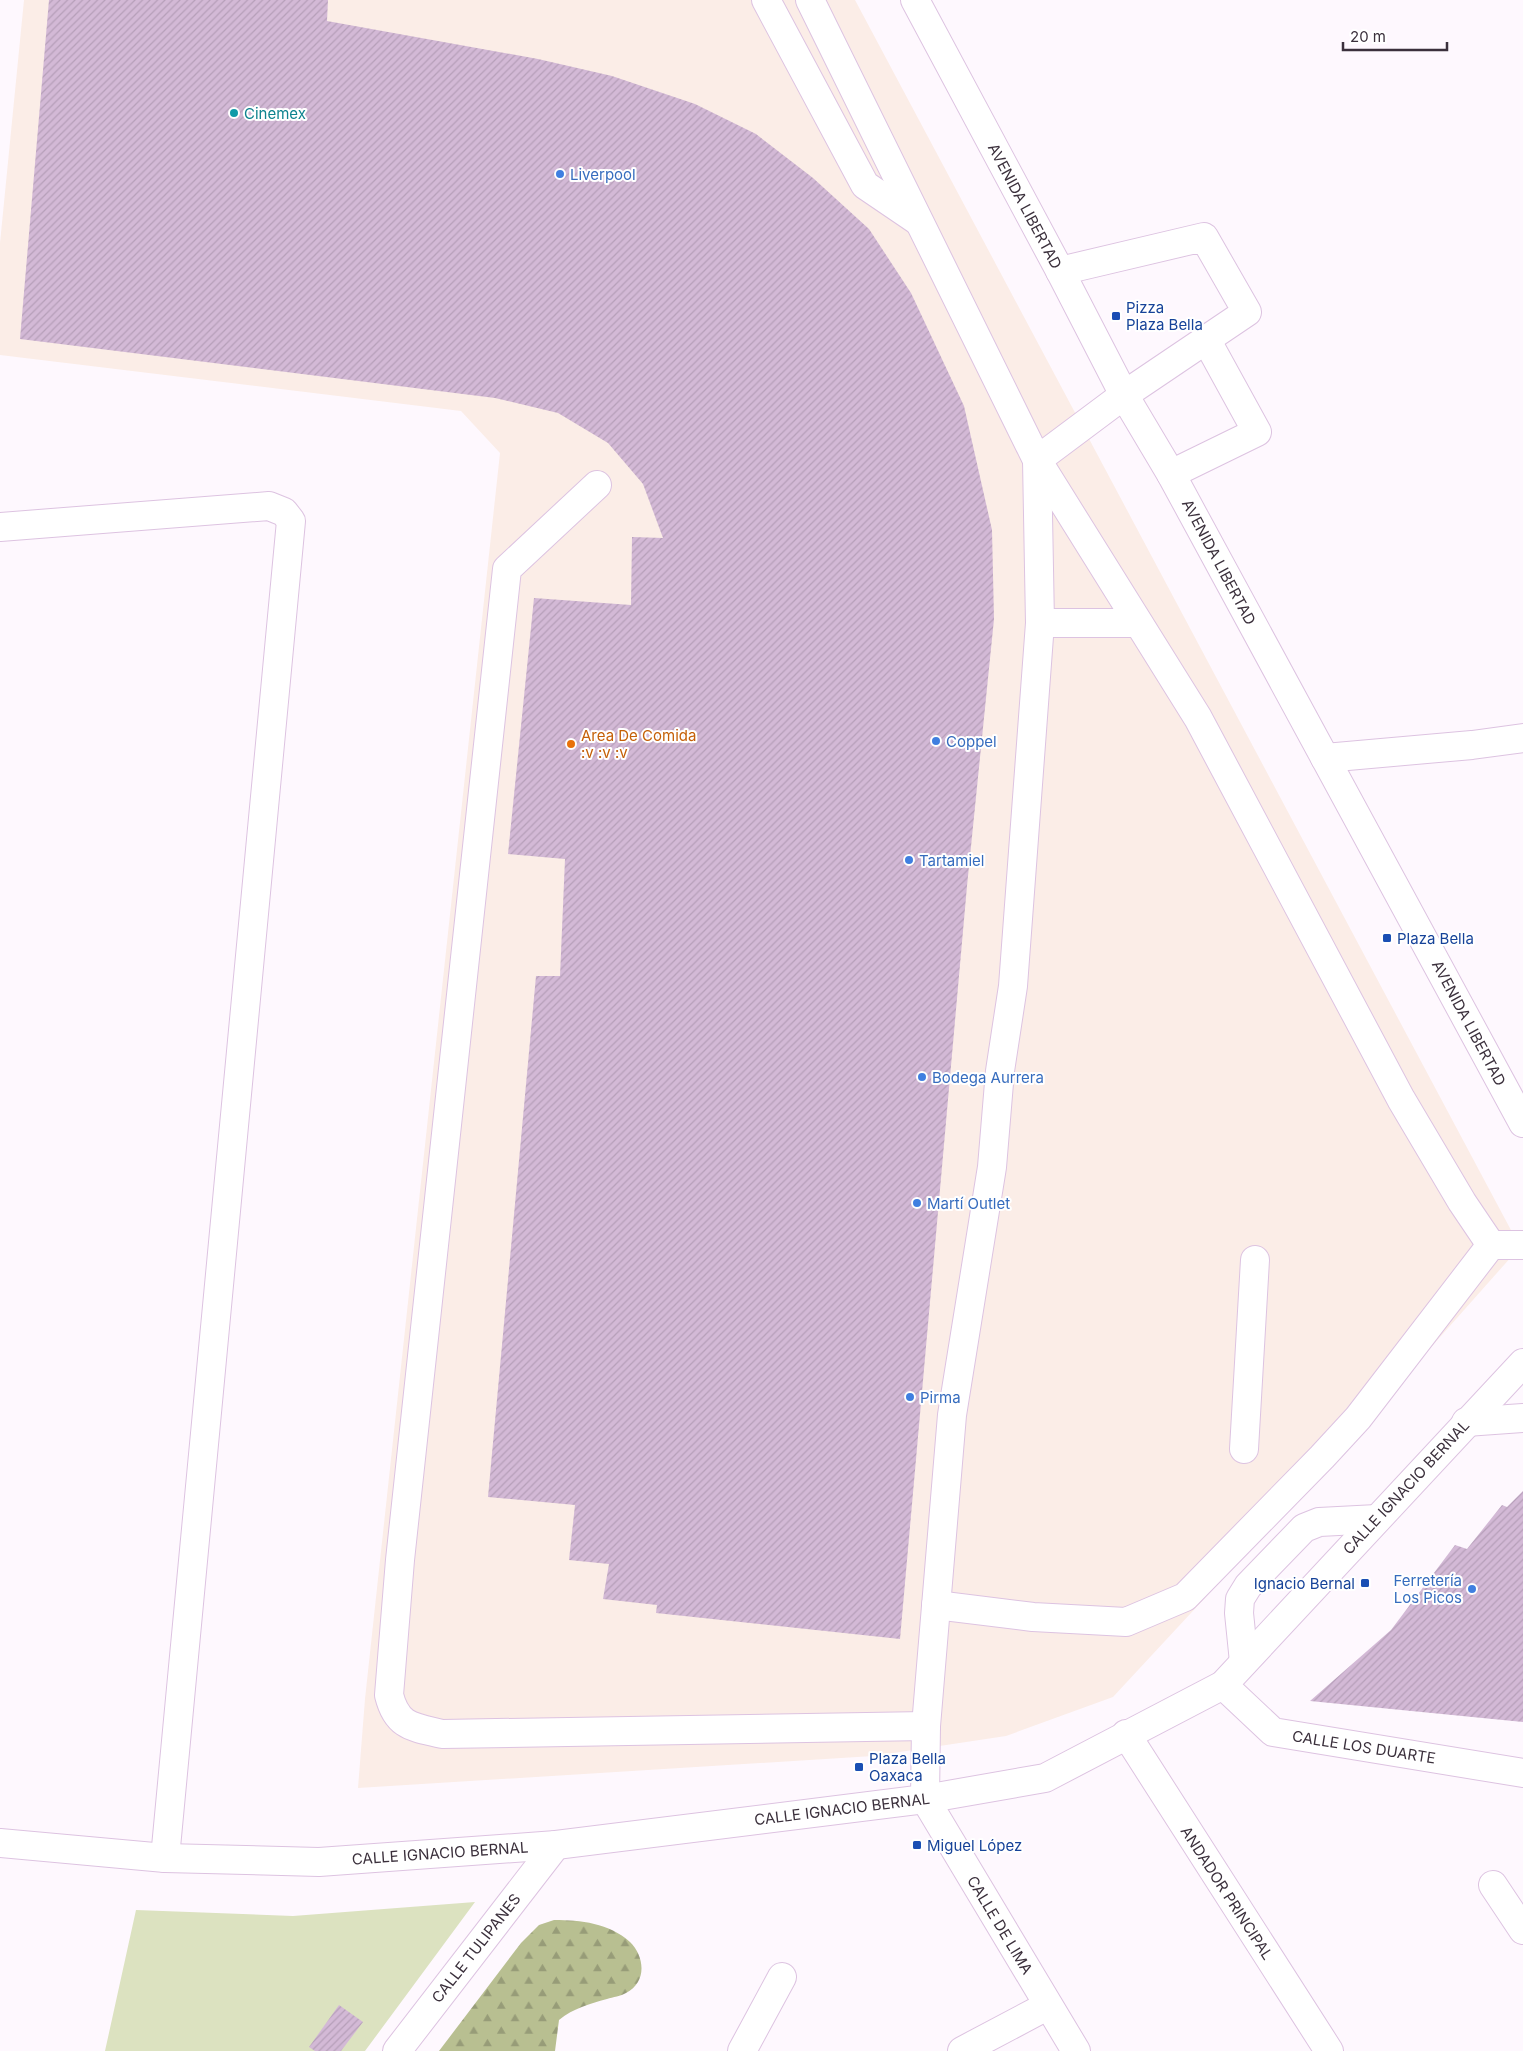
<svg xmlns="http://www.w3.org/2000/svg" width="1523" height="2051" viewBox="0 0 1523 2051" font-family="Inter,sans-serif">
<defs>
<pattern id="forest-firs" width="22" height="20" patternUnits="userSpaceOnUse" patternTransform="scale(1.25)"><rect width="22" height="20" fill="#b8bf91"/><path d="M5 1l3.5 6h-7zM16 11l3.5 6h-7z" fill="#979c78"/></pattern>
<pattern id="building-hatch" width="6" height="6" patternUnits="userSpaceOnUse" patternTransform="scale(1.25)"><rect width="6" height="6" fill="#d3b9d6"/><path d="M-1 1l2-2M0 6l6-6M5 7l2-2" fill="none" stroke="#b69fb9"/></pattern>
</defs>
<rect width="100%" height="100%" fill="#fef8fe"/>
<!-- commercial -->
<path fill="#fbede7" d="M24 0H855L1520 1247 1282 1515 1113 1697 1006 1736 873 1756 358 1788 365 1699 500 453 461 411 0 355V243Z"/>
<!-- green -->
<path fill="#dce2c0" d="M475 1902 365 2051H105L136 1910 293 1916Z"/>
<!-- forest -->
<path fill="url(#forest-firs)" d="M554 1920C581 1920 609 1923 630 1942 645 1957 647 1982 626 1993 621 1996 613 1997 607 1999 589 2004 574 2008 559 2020L555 2051H439L521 1943 539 1925Z"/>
<!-- building -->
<g fill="url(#building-hatch)">
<path d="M49 0H328L327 21 538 59 612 76 695 104 756 134 813 178 869 229 911 293 964 406 992 530 994 619 967 886 900 1639 656 1613 657 1605 603 1599 609 1564 569 1560 575 1505 488 1497 536 976H560L565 859 508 854 534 598 631 605 632 537 663 538 643 484 608 443 558 413 495 398 20 339Z"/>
<path d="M1523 1491V1722L1310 1701 1391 1630 1455 1545 1467 1549 1502 1505 1507 1507Z"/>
<path d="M339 2005 363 2022 341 2051H315L309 2047Z"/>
</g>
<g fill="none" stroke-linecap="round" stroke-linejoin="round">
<!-- minor casing -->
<g stroke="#ddc3e1" stroke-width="30">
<g id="minor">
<path d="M766 0 865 185 918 221"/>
<path d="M810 0 1037 460 1198 718 1401 1099 1462 1202 1491 1245H1523"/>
<path d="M1060 271 1204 237 1247 312 1124 395 1037 460 1040 623 1013 986 1000 1071 992 1167 952 1415 926 1726 925 1799 1076 2051"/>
<path d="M1171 474 1257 432 1207 341"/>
<path d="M597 485 507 569 400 1560 389 1695C397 1727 413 1727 442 1734L926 1726"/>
<path d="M0 527 269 506 284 512 291 521 165 1858"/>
<path d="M1040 623H1138"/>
<path d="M1325 758 1472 745 1523 738"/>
<path d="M1244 1449 1255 1260"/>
<path d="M936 1605 1033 1617 1126 1622 1185 1597 1322 1457 1358 1418 1491 1245"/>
<path d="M1244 1662 1239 1613 1240 1599 1248 1586 1304 1528 1319 1522 1377 1519"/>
<path d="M1223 1685 1273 1732 1523 1773"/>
<path d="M1126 1734 1329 2051"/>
<path d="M1493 1885 1523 1930"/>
<path d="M397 2051 556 1845"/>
<path d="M742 2051 782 1977"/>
<path d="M962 2051 1047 2006"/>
</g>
</g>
<!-- major casing -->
<g stroke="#ddc3e1" stroke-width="30">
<g id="major">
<path d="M915 0 1060 271 1124 395 1171 474 1523 1123"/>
<path d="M1466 1422 1523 1418"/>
<path d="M0 1843 165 1858 319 1862 556 1845 925 1799 1045 1778 1223 1685 1523 1363"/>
</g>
</g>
<!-- minor -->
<use href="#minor" stroke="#fff" stroke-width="28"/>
<!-- major -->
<use href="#major" stroke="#fff" stroke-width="28"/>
</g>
<!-- markers -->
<circle fill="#0f9aa8" stroke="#fff" stroke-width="2" cx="234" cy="113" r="5"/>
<g fill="#3f7fe0" stroke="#fff" stroke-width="2">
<circle cx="560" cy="174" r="5"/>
<circle cx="936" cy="741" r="5"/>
<circle cx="909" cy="860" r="5"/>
<circle cx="922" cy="1077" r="5"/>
<circle cx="917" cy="1203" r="5"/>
<circle cx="910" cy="1397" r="5"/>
<circle cx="1472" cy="1589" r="5"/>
</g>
<g fill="#1a4fb4" stroke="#fff" stroke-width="2">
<rect x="1111" y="311" width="10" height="10" rx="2.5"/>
<rect x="1382" y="933" width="10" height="10" rx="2.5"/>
<rect x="1360" y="1578" width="10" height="10" rx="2.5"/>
<rect x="854" y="1762" width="10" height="10" rx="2.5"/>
<rect x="912" y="1840" width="10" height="10" rx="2.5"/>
</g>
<circle fill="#e8710a" stroke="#fff" stroke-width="2" cx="571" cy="744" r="5"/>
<g text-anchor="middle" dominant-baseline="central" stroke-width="4" stroke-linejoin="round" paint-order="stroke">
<!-- culture labels -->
<g font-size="15" fill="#0d838f" stroke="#fff" text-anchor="start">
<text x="244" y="113">Cinemex</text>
</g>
<!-- shop labels -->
<g font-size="15" fill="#366cbe" stroke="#fff" text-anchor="start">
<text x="570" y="174">Liverpool</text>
<text x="946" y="741">Coppel</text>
<text x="919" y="860">Tartamiel</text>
<text x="932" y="1077">Bodega Aurrera</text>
<text x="927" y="1203">Martí Outlet</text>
<text x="920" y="1397">Pirma</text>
<text x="1462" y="1580" text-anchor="end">Ferretería<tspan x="1462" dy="17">Los Picos</tspan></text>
</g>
<!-- street labels -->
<g font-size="15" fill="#3b303c" stroke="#fff">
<text transform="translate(1025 206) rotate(62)">AVENIDA LIBERTAD</text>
<text transform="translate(1219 562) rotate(62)">AVENIDA LIBERTAD</text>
<text transform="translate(1469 1023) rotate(62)">AVENIDA LIBERTAD</text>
<text transform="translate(1406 1487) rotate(-47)">CALLE IGNACIO BERNAL</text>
<text transform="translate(1364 1747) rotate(9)">CALLE LOS DUARTE</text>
<text transform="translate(842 1809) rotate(-7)">CALLE IGNACIO BERNAL</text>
<text transform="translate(440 1853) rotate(-4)">CALLE IGNACIO BERNAL</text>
<text transform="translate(1227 1893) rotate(57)">ANDADOR PRINCIPAL</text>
<text transform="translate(1000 1925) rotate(59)">CALLE DE LIMA</text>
<text transform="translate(476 1948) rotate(-52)">CALLE TULIPANES</text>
</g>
<!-- transit labels -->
<g font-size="15" fill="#164399" stroke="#fff" text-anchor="start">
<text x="1126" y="307">Pizza<tspan x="1126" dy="17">Plaza Bella</tspan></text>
<text x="1397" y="938">Plaza Bella</text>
<text x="1355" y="1583" text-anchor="end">Ignacio Bernal</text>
<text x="869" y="1758">Plaza Bella<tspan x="869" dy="17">Oaxaca</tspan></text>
<text x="927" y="1845">Miguel López</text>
</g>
<!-- food labels -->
<g font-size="15" fill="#c56008" stroke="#fff" text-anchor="start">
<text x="581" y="735">Area De Comida<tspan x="581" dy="17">:v :v :v</tspan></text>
</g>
</g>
<!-- scale -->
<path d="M1343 42v8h104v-8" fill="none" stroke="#3b303c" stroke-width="2.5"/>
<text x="1350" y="42" font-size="15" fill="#3b303c" stroke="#ffffff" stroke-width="4" paint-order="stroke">20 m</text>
</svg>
